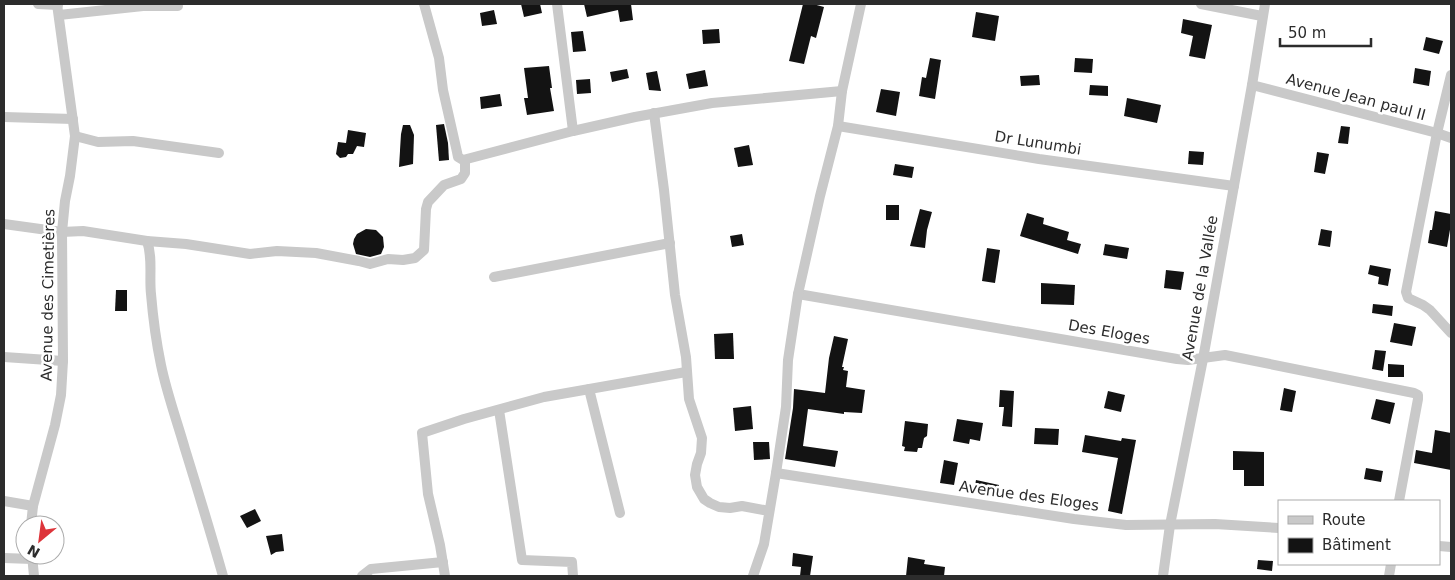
<svg xmlns="http://www.w3.org/2000/svg" width="1455" height="580" viewBox="0 0 1455 580" font-family="'DejaVu Sans',sans-serif">
<rect width="100%" height="100%" fill="#fff"/>
<!-- building -->
<g fill="#131313">
<path d="M521 4H540L542 13 524 17Z"/>
<path d="M584 4H631L633 20 620 22 618 10 587 17Z"/>
<path d="M803 4H813L824 7 816 38 811 36 804 64 789 61Z"/>
<path d="M494 10 497 24 482 26 480 13Z"/>
<path d="M976 12 999 16 995 41 972 37Z"/>
<path d="M1183 19 1212 25 1205 59 1189 56 1193 36 1181 33Z"/>
<path d="M719 29 720 43 703 44 702 30Z"/>
<path d="M583 31 586 51 573 52 571 32Z"/>
<path d="M1426 37 1443 41 1439 54 1423 50Z"/>
<path d="M930 58 941 60 935 99 919 96 922 77 926 78Z"/>
<path d="M1075 58 1093 59 1092 73 1074 72Z"/>
<path d="M549 66 552 88H550L554 111 527 115 524 98H528L524 68Z"/>
<path d="M1415 68 1431 71 1429 86 1413 83Z"/>
<path d="M627 69 629 78 612 82 610 72Z"/>
<path d="M705 70 708 86 689 89 686 74Z"/>
<path d="M657 71 661 91 649 90 646 73Z"/>
<path d="M1039 75 1040 85 1021 86 1020 76Z"/>
<path d="M590 79 591 93 577 94 576 80Z"/>
<path d="M1090 85 1108 86V96L1089 95Z"/>
<path d="M881 89 900 92 896 116 876 112Z"/>
<path d="M500 94 502 106 481 109 480 97Z"/>
<path d="M1127 98 1161 105 1157 123 1124 116Z"/>
<path d="M444 124 448 143 449 160 439 161 436 125Z"/>
<path d="M403 125H410L414 135 413 164 399 167 401 134Z"/>
<path d="M1341 126 1350 127 1348 144 1338 143Z"/>
<path d="M348 130 366 133 364 147 357 146 353 154H348L346 157 340 158 336 154 338 142 346 143Z"/>
<path d="M749 145 753 165 738 167 734 148Z"/>
<path d="M1189 151 1204 152 1203 165 1188 164Z"/>
<path d="M1317 152 1329 154 1325 174 1314 172Z"/>
<path d="M895 164 914 167 912 178 893 175Z"/>
<rect x="886" y="205" width="13" height="15"/>
<path d="M920 209 932 212 927 230 925 248 910 246Z"/>
<path d="M1435 211 1451 214V224L1447 247 1428 243 1430 230H1432Z"/>
<path d="M1027 213 1044 218 1043 224 1069 232 1067 240 1081 244 1078 254 1020 236Z"/>
<path d="M366 229 376 230 383 237 384 247 381 254 370 257 356 254 353 244 354 239 357 234Z"/>
<path d="M1321 229 1332 231 1330 247 1318 245Z"/>
<path d="M742 234 744 245 732 247 730 236Z"/>
<path d="M1105 244 1129 248 1127 259 1103 255Z"/>
<path d="M987 248 1000 250 995 283 982 281Z"/>
<path d="M1370 265 1391 269 1388 286 1378 284 1379 277 1368 274Z"/>
<path d="M1166 270 1184 272 1181 290 1164 288Z"/>
<path d="M1041 283 1075 285 1074 305 1041 304Z"/>
<path d="M116 290H127V311H115Z"/>
<path d="M1373 304 1393 306 1392 316 1372 313Z"/>
<path d="M1394 323 1416 327 1412 346 1390 342Z"/>
<path d="M733 333 734 359H715L714 334Z"/>
<path d="M834 336 848 339 842 367H844L843 370 848 371 846 387 865 390 862 413 844 412V414L808 409 803 446 838 451 835 467 785 459 793 408 794 389 825 393 829 358Z"/>
<path d="M1375 350 1386 351 1383 371 1372 369Z"/>
<path d="M1388 364 1404 365V377H1388Z"/>
<path d="M1284 388 1296 391 1292 412 1280 410Z"/>
<path d="M1000 390 1014 391 1012 427 1002 426 1004 407H999Z"/>
<path d="M1108 391 1125 395 1121 412 1104 408Z"/>
<path d="M1376 399 1395 403 1390 424 1371 419Z"/>
<path d="M751 406 753 429 735 431 733 408Z"/>
<path d="M957 419 983 423 980 441 970 439 969 444 953 441Z"/>
<path d="M905 421 928 424 927 436 924 438 922 448H918L917 452 904 451 905 447 902 446Z"/>
<path d="M1035 428 1059 429 1058 445 1034 444Z"/>
<path d="M1435 430 1451 433V470L1414 463 1416 450 1432 453Z"/>
<path d="M1085 435 1121 441 1122 438 1136 440 1122 514 1108 511 1118 458 1082 452Z"/>
<path d="M753 442H769L770 459 754 460Z"/>
<path d="M1233 451 1264 452V486H1244V470H1233Z"/>
<path d="M944 460 958 463 954 485 940 483Z"/>
<path d="M1366 468 1383 471 1381 482 1364 479Z"/>
<path d="M976 480 999 485 997 495 974 490Z"/>
<path d="M255 509 261 521 247 528 240 516Z"/>
<path d="M282 534 284 551 276 552 271 555 266 536Z"/>
<path d="M793 553 813 556 810 576H800L801 567 792 566Z"/>
<path d="M908 557 925 560 924 564 945 567 944 576H906Z"/>
<path d="M1258 560 1273 561 1272 571 1257 569Z"/>
</g>
<g fill="none" stroke-linecap="round" stroke-linejoin="round">
<!-- minor -->
<g stroke="#c9c9c9" stroke-width="10">
<path d="M38 4 58 5"/>
<path d="M424 4 439 58 443 90 457 152 458 157 463 160 573 131 635 117 712 103 842 91"/>
<path d="M557 4 573 131"/>
<path d="M1201 4 1262 16"/>
<path d="M59 15 143 6H178"/>
<path d="M1451 75 1437 133 1406 292 1408 298 1423 305 1430 310 1451 333"/>
<path d="M1252 85 1437 133 1451 138"/>
<path d="M654 113 664 190 675 295 686 357 689 399 702 438 701 453 697 464 695 475 697 487 704 499 710 503 719 507 730 508 742 506 769 511"/>
<path d="M4 117 73 119"/>
<path d="M838 126 1039 159 1234 186"/>
<path d="M75 136 98 142 133 141 219 153"/>
<path d="M4 224 62 232 83 231 147 241C153 258 149 276 151 294 153 318 156 341 161 365 167 394 177 421 185 449 198 491 211 534 223 576"/>
<path d="M147 241 186 244 250 254 277 251 316 253 359 261 370 264 388 259 403 260 415 258 424 250 426 209 428 202 444 185 461 179 465 173V160"/>
<path d="M494 277 670 243"/>
<path d="M798 294 1177 359 1188 360 1225 355 1414 393 1418 395V399L1399 501"/>
<path d="M4 357 63 361"/>
<path d="M589 389 620 513"/>
<path d="M499 410 522 560 572 562 573 576"/>
<path d="M776 473 1074 519 1126 525 1215 524 1279 528"/>
<path d="M4 501 33 506"/>
<path d="M31 525 33 506 55 425 61 395 63 361 62 232 65 201 70 176 75 136 57 4"/>
<path d="M1439 546 1451 547"/>
<path d="M32 555 34 576"/>
<path d="M4 558 32 559"/>
<path d="M362 576 371 569 443 562"/>
<path d="M445 576 440 545 428 494 422 433 464 419 544 397 686 372"/>
<path d="M753 576 764 544 776 473 786 407 788 360 798 294 820 196 838 126 842 91 861 4"/>
<path d="M1163 576 1170 525 1203 359 1252 85 1265 4"/>
<path d="M1389 576 1391 564"/>
</g>
</g>
<g text-anchor="middle" dominant-baseline="central" stroke-width="5" stroke-linejoin="round" paint-order="stroke">
<!-- street labels -->
<g font-size="15" fill="#2c2c2c" stroke="#fff">
<text transform="translate(1356 97) rotate(15)">Avenue Jean paul II</text>
<text transform="translate(1038 143) rotate(9)">Dr Lunumbi</text>
<text transform="translate(1200 288) rotate(-80)">Avenue de la Vallée</text>
<text transform="translate(48 295) rotate(-89)">Avenue des Cimetières</text>
<text transform="translate(1109 332) rotate(10)">Des Eloges</text>
<text transform="translate(1029 496) rotate(8)">Avenue des Eloges</text>
</g>
</g>
<!-- border -->
<rect width="1455" height="580" fill="none" stroke="#2c2c2c" stroke-width="10"/>
<!-- legend -->
<rect x="1278" y="500" width="162" height="65" fill="#ffffff" stroke="#ababab"/>
<rect x="1288" y="516" width="25" height="8" fill="#c9c9c9" stroke="#ababab"/>
<text x="1322" y="525" font-size="15" fill="#2c2c2c">Route</text>
<rect x="1288" y="538" width="25" height="15" fill="#131313" stroke="#ababab"/>
<text x="1322" y="550" font-size="15" fill="#2c2c2c">Bâtiment</text>
<!-- north arrow -->
<g transform="translate(40 540) rotate(209)"><circle r="24" fill="#ffffff" stroke="#ababab"/>
<path d="M0-4L9 19L0 12L-9 19Z" fill="#dd343a"/>
<text y="-8" font-size="14" font-weight="bold" text-anchor="middle" fill="#2c2c2c">N</text>
</g>
<!-- scale -->
<path d="M1280 38v8h91v-8" fill="none" stroke="#2c2c2c" stroke-width="2.5"/>
<text x="1288" y="38" font-size="15" fill="#2c2c2c" stroke="#ffffff" stroke-width="4" paint-order="stroke">50 m</text>
</svg>
